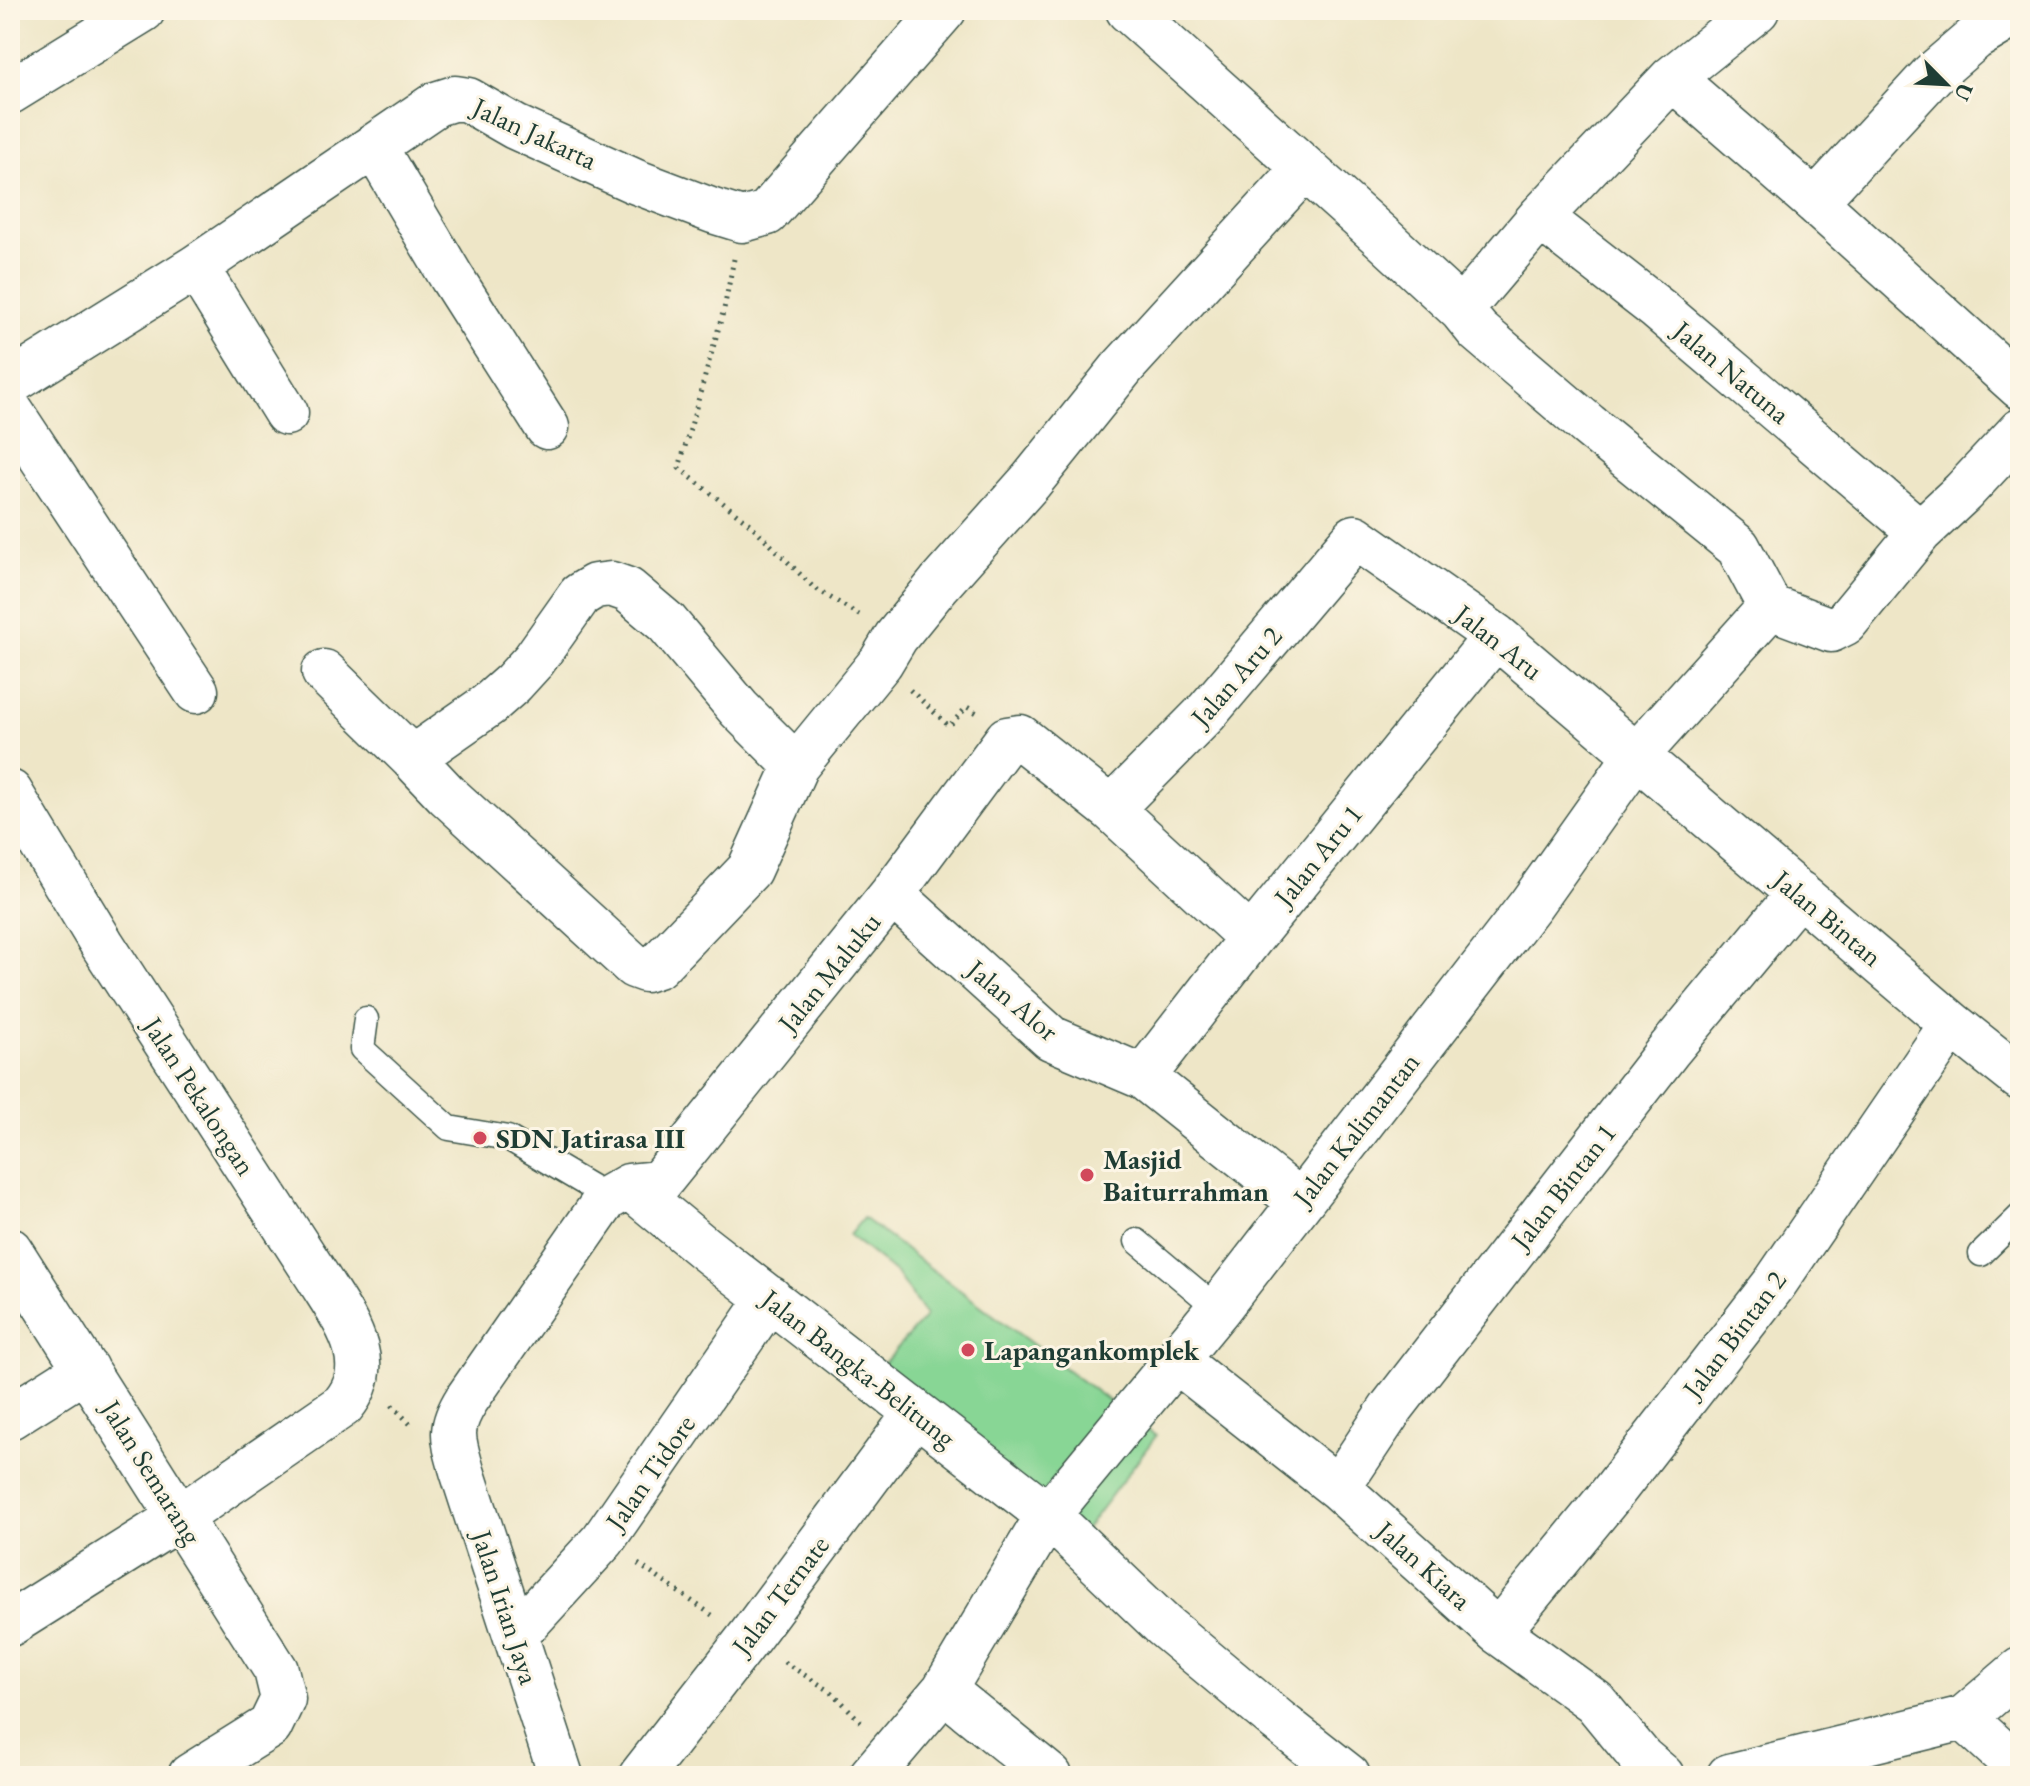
<svg xmlns="http://www.w3.org/2000/svg" width="2030" height="1786" font-family="'EB Garamond',serif">
<style>
.garden{fill:#88d695;stroke:#548a64;stroke-width:2}
.lines{fill:none;stroke-linecap:round;stroke-linejoin:round}
.lane-casing{stroke:#3e564a;stroke-width:27}
.street-casing{stroke:#3e564a;stroke-width:47}
.path{stroke:#3e564a;stroke-width:5;stroke-dasharray:2 6;stroke-linecap:butt}
.lane{stroke:#fff;stroke-width:24}
.street{stroke:#fff;stroke-width:44}
.poi-dot{fill:#d1495b;stroke:#fcf5e5;stroke-width:3}
.labels{text-anchor:middle;stroke-width:6;stroke-linejoin:round;paint-order:stroke}
.street-label{font-size:28px;fill:#1f3d34;stroke:#fcf5e5}
.poi-label{font-size:28px;font-weight:bold;fill:#1f3d34;stroke:#fcf5e5;text-anchor:start}
</style>
<rect width="100%" height="100%" fill="#fcf5e5"/>
<filter id="ink" filterUnits="userSpaceOnUse"><feTurbulence type="fractalNoise" baseFrequency=".0125" numOctaves="2"/><feDisplacementMap in="SourceGraphic" scale="16" xChannelSelector="R" yChannelSelector="G"/><feConvolveMatrix kernelMatrix="1 2 1 2 8 2 1 2 1" color-interpolation-filters="sRGB"/></filter>
<filter id="wash" filterUnits="userSpaceOnUse"><feTurbulence type="fractalNoise" baseFrequency=".006" numOctaves="4" result="noise"/><feDisplacementMap in="SourceGraphic" scale="32" xChannelSelector="R" yChannelSelector="G"/><feGaussianBlur stdDeviation="1.8" result="paint"/><feColorMatrix in="noise" values="0 0 0 0 0 0 0 0 0 0 0 0 0 0 0 0 0 1.4 0 .05"/><feComposite in="paint" operator="in"/></filter>
<g filter="url(#wash)">
<rect width="100%" height="100%" fill="#eee6c7"/>
<path class="garden" d="M863,1218L1156,1436L1073,1546L866,1383L926,1316L896,1273L849,1235Z"/>
</g>
<g filter="url(#ink)">
<g class="lines">
<g class="lane-casing">
<path id="lane" d="M366,1019L362,1049L449,1128L508,1138L598,1191L619,1187
M1137,1241L1218,1309
M1981,1254L2020,1216"/>
</g>
<g class="street-casing">
<path id="street" d="M1128,10L1384,239L1461,310L1478,331L1588,425L1738,547L1770,607L1831,630L1845,623L1920,532L1963,492L2020,431
M1672,78L1815,202L2020,387
M10,92L143,10
M374,146L452,278L547,427
M1815,202L1933,74L1975,38L2020,11
M1540,217L1658,309L1920,532
M196,267L286,413
M1461,310L1540,217L1672,78L1757,10
M10,383L196,267L436,104L455,98L468,100L515,127L634,181L713,211L742,220L767,213L944,10
M10,410L196,691
M324,672L412,758L447,795L634,966L645,970L657,966L749,870L796,766L881,662L896,637L939,584L1031,481L1122,368L1304,169
M412,758L488,705L513,683L534,660L580,595L595,586L611,584L628,590L667,623L739,709L796,766
M10,792L102,944L317,1276C341,1316 380,1361 343,1405L180,1517L10,1624
M1111,809L1206,713L1355,537L1496,636L1952,1024L2020,1078
M892,894L1051,1038L1143,1077L1300,1202
M1143,1077L1251,938L1496,636
M629,1186L704,1248L1048,1515L1164,1626L1278,1721L1348,1776
M10,1250L276,1670L283,1699L270,1726L190,1776
M1177,1361L1338,1488L1498,1632L1595,1702L1641,1758L1662,1776
M10,1417L86,1369
M1338,1488L1392,1407L1668,1051L1799,893
M1498,1632L1609,1497L1775,1283L1952,1024
M516,1635L603,1540L770,1298
M944,1690L1050,1776
M1964,1718L2020,1769
M561,1776L462,1471C453,1439 448,1429 467,1399L606,1199L629,1186L659,1183L892,894L1007,739L1020,737L1111,809L1251,938
M641,1776L748,1639L916,1413
M871,1776L944,1690L1048,1515L1218,1309L1531,904L1636,756L1770,607
M1729,1776L1964,1718L2020,1670"/>
</g>
<path class="path" d="M734,259L724,309L679,468L751,525L813,587L859,615
M910,690L949,726L967,707L977,713
M392,1405L412,1426
M638,1564L712,1615
M784,1662L833,1693L861,1722"/>
<use href="#lane" class="lane"/>
<use href="#street" class="street"/>
</g>
</g>
<g class="poi-dot">
<circle cx="480" cy="1138" r="8"/>
<circle cx="1087" cy="1175" r="8"/>
<circle cx="968" cy="1350" r="8"/>
</g>
<g class="labels">
<g class="street-label">
<text transform="translate(535 133) rotate(25)" y="10">Jalan Jakarta</text>
<text transform="translate(1732 372) rotate(40)" y="10">Jalan Natuna</text>
<text transform="translate(1499 642) rotate(38)" y="10">Jalan Aru</text>
<text transform="translate(1236 676) rotate(-49)" y="10">Jalan Aru 2</text>
<text transform="translate(1318 855) rotate(-51)" y="10">Jalan Aru 1</text>
<text transform="translate(1828 918) rotate(40)" y="10">Jalan Bintan</text>
<text transform="translate(829 972) rotate(-51)" y="10">Jalan Maluku</text>
<text transform="translate(1013 1000) rotate(40)" y="10">Jalan Alor</text>
<text transform="translate(200 1096) rotate(57)" y="10">Jalan Pekalongan</text>
<text transform="translate(1356 1129) rotate(-52)" y="10">Jalan Kalimantan</text>
<text transform="translate(1563 1186) rotate(-52)" y="10">Jalan Bintan 1</text>
<text transform="translate(1734 1334) rotate(-53)" y="10">Jalan Bintan 2</text>
<text transform="translate(859 1368) rotate(38)" y="10">Jalan Bangka-Belitung</text>
<text transform="translate(152 1472) rotate(58)" y="10">Jalan Semarang</text>
<text transform="translate(650 1472) rotate(-55)" y="10">Jalan Tidore</text>
<text transform="translate(1424 1565) rotate(42)" y="10">Jalan Kiara</text>
<text transform="translate(780 1595) rotate(-53)" y="10">Jalan Ternate</text>
<text transform="translate(506 1607) rotate(72)" y="10">Jalan Irian Jaya</text>
</g>
<g class="poi-label">
<text x="496" y="1148">SDN Jatirasa III</text>
<text x="1103" y="1169">Masjid<tspan x="1103" dy="32">Baiturrahman</tspan></text>
<text x="984" y="1360">Lapangankomplek</text>
</g>
</g>
<rect width="2030" height="1786" fill="none" stroke="#fcf5e5" stroke-width="40"/>
<g transform="translate(1946 84) rotate(114)" stroke="#fcf5e5" stroke-width="6" paint-order="stroke">
<path d="M0-6L14 30L0 20L-14 30Z" fill="#1f3d34"/>
<text y="-12" font-size="22" font-weight="bold" text-anchor="middle" fill="#1f3d34">U</text>
</g>
</svg>
